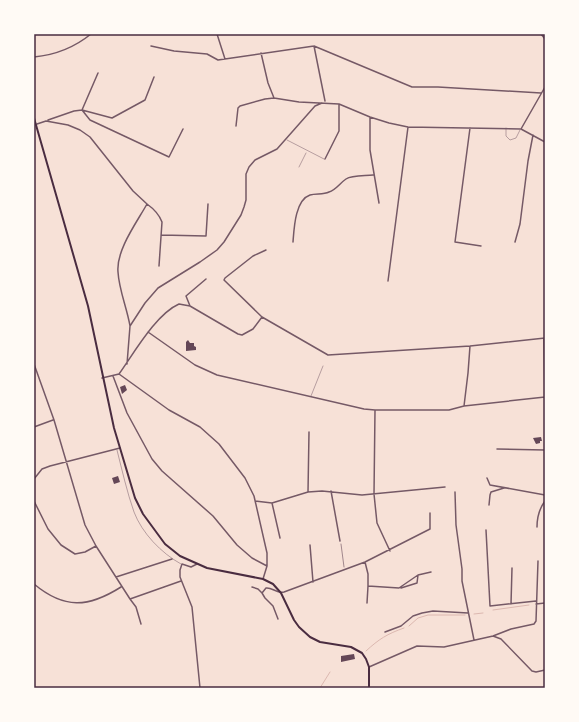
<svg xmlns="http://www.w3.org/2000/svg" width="579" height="722" font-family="Rubik,sans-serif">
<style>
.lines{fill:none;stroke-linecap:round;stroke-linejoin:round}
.stream{stroke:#dcb8b0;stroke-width:1}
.building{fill:#644757}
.path{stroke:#4a2c40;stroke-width:0.5}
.service{stroke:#755966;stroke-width:0.5}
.minor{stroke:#755966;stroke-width:1.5}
.secondary{stroke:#4a2c40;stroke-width:2}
.neatline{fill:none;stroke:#4a2c40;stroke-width:1.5}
</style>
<rect width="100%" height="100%" fill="#f7e1d7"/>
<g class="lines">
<path class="stream" d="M493,610L529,605
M474,614L483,613
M409,626L418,618L428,615H465
M366,651C379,639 387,634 404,628
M320,688L330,672"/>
</g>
<path class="building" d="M188,340L190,343H194V346L196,347V350L186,351V342Z
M125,385L127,390L122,394L120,387Z
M541,437L542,441H540V443L536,444L533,438Z
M118,476L120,482L114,484L112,478Z
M354,654L355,659L341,662V656Z"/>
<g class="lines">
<path class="path" d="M341,544L344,567"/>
<path class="service" d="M506,128V136L510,140L516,138L520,130
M287,140L324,159
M299,167L306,153
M311,396L323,366
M117,450C122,470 127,492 134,512C142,533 161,553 181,564"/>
<path class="minor" d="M217,34L225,59
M541,34L545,39
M151,46L174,51L207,54L218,60L314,46L412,87H438L541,93
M314,46L325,101
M261,53L268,83L274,98
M34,57C55,55 75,47 91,34
M98,73L82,110L90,120L169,157L183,129
M370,117V150L379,203
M48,120L74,111L82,110L112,118L145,100L154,77
M37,124L46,121L68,125L80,130L90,137L133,191L147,204
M236,126L238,108L240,106L265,99L274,98L299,102L339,104L370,117L389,123L408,127L521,129L545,142
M470,128L455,242L481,246
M521,129L545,87
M325,159L339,131V104
M161,235L206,236L208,204
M293,242C294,229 295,200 310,195C316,193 323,195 329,192C336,190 340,183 346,179C352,175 365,176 373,175
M515,242L520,224L528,161L533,135
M266,250L253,256L225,278L224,280L262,317L328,355L470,346L545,338
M388,281L408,127
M190,306L186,296L206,279
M130,326C127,308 119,290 118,272C116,250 137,222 147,204C154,209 159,214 162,222L159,266
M148,332L195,365L217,375L364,409L375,410H449L464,406L545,397
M544,339L545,401
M34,364L54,420L85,525L96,546L130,599L181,581
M127,364L130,326L145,303L158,288L200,262L217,250L224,242L241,215L244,207L246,200V174L249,167L255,160L277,149L315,106L322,103
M119,374L169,410L200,427L219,444L245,478L254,496L267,553V566L263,579
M119,374C134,353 156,314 179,304L190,306L238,334L242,335L253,329L262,317
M113,376L127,413L152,459L162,471L213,516L237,545L252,558L267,566
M102,378L119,374
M464,406L468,373L470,346
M375,410L374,494L377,523L390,551
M34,427L53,420
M497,449L545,450
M487,478L490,485L545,495
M34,479L42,469L50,466L120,448
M331,491L340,541
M308,492L309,432
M455,492L456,525L462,569V581L474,640
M34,501L48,529L61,545L75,554L85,552L96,546
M255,501L272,503L308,492L322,491L362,495L445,487
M272,503L280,538
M489,505L490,495L491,492L504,488
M537,527C537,517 539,509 545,501
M486,530L490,606L536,601
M310,545L313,582
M365,562L368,574V586L399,588L418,575L431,572
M197,564L191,567L182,564L180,570V577L192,607L200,688
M116,577L172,559
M34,584C64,609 88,608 121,587
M252,587L258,589L262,593
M401,588L417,583L418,575
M130,599L136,607L141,624
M367,603L368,586
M511,604L512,568
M536,604L545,603
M278,619L273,606L265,598L262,593L266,588C272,587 277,594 284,592L365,562L430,529V513
M385,632L401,626L413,616L422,613L433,611L468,613
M493,636L501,639L532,671L536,672L545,670
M369,667L417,646L444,647L493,636L511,629L534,624L536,621L538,561"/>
<path class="secondary" d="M34,118L88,306L114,428L135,498L143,514L165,544L180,556L207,568L263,579L273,584L281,593L294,620L299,627L310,637L320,642L351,647L362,653L366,659L369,667V688"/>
</g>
<rect width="579" height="722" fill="none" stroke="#fffaf5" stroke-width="70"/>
<rect x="35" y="35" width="509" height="652" class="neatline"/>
</svg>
